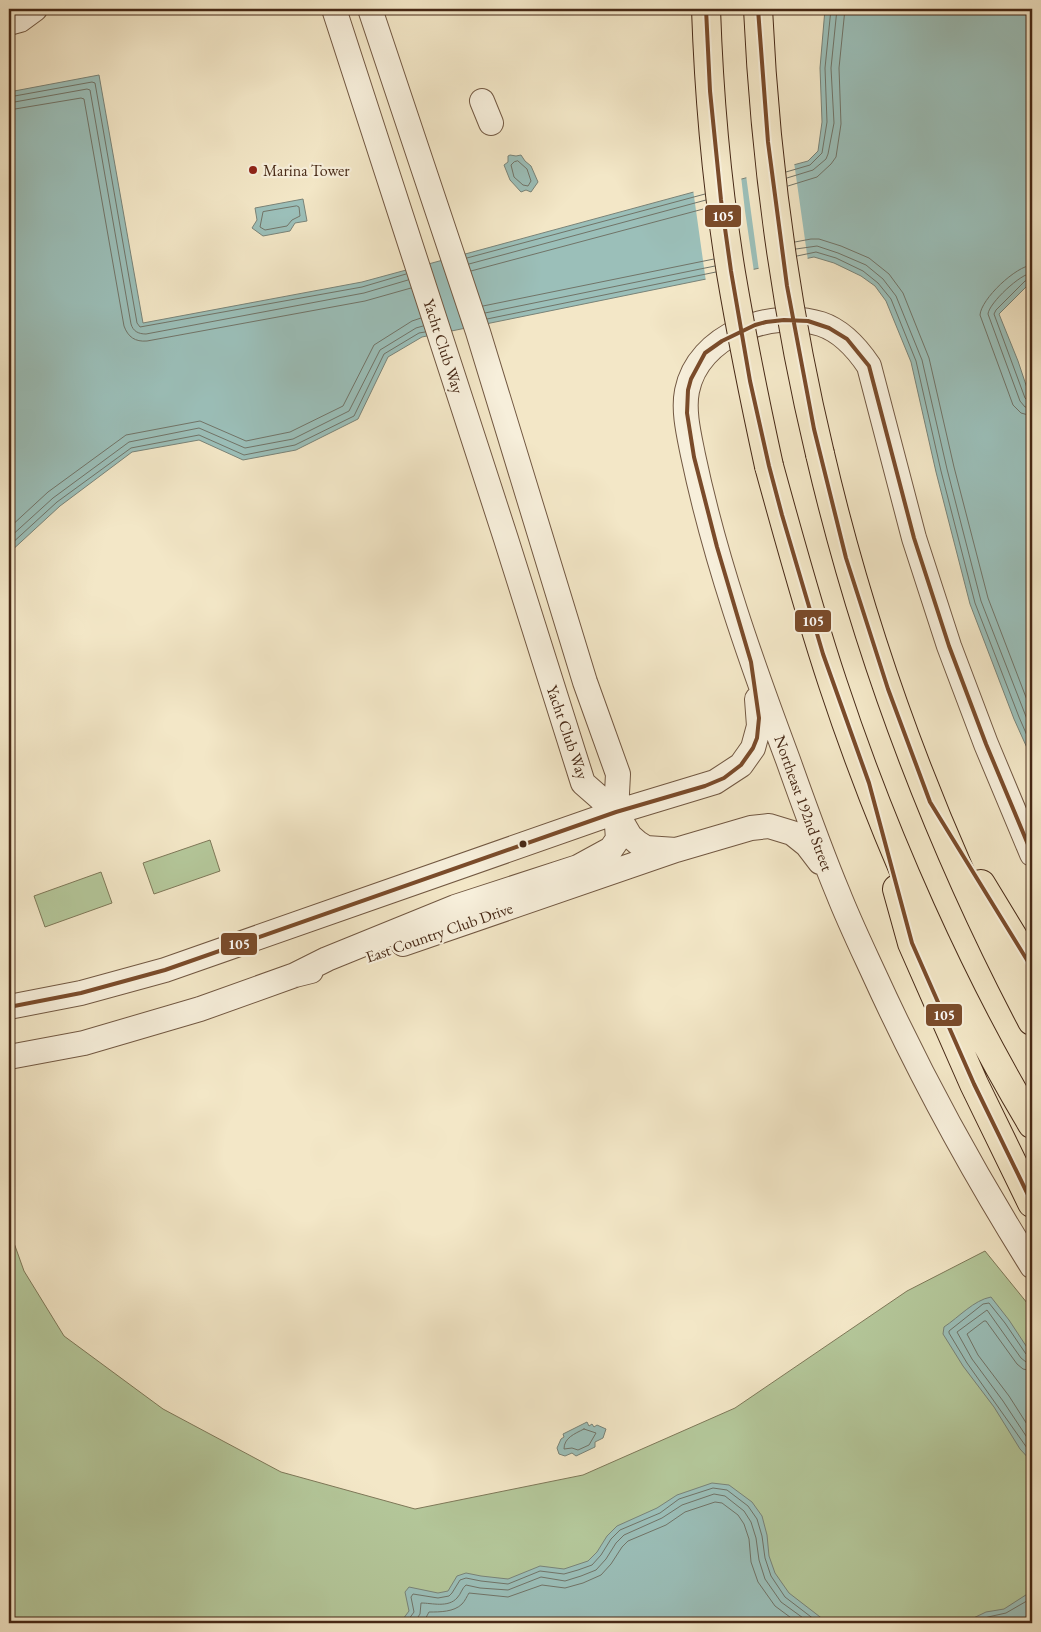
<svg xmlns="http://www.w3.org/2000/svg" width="1041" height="1632" font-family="'EB Garamond',serif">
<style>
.green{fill:#b4c79a;stroke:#7e7858}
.water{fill:#9bbfb9;stroke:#798378}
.pier{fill:#f3e7c7}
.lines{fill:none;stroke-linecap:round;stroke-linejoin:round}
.shore{stroke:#717468;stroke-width:1}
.minor-casing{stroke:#725842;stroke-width:26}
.highway-casing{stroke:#472916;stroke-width:30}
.minor{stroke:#f7efdb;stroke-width:24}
.highway{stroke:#f3e7c7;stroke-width:28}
.highway-bridge-casing{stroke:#472916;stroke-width:30;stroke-linecap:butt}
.highway-bridge{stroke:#f3e7c7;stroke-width:28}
.bus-1-casing{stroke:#f7efdb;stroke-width:8}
.bus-1{stroke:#7a4b2a;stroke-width:4}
.poi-dot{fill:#8f2418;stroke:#f7efdb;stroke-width:2}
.bus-dot{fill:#472916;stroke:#f7efdb;stroke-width:2}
.labels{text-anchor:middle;stroke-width:4.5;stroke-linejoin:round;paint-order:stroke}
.poi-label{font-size:16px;fill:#472916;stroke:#f7efdb;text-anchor:start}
.street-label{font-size:16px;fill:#472916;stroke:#f7efdb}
.line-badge{stroke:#f7efdb;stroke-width:2}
.badge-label{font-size:14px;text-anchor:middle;font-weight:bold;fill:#fff}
</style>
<rect width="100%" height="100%" fill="#f3e7c7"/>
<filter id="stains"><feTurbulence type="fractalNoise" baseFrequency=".004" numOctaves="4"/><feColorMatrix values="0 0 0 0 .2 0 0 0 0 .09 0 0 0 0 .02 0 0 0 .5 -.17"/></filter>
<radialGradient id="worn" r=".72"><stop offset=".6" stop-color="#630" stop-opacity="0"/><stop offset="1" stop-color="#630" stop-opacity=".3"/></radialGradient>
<path class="green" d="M210,840L220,871L154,894L143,863Z
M101,872L112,903L45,927L34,896Z
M9,1229L24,1271L64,1336L163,1409L281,1472L415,1509L583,1475L735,1408L907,1291L985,1251L1032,1309V1623H9Z"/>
<path class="water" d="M825,9H1032V283L1028,285L999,314L1018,361L1032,403V759L1014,719L970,604L936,472L911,362L886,301L875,286L861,276L834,263L814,257L422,337L388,357L358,419L296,450L243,460L199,440L132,452L60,506L9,553V92L99,75L143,323L362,282L808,161L818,151L822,122L820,68Z
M510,155L516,156L521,155L525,161L531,166L538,182L531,192L526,190L521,192L510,180L504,165L508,162V156Z
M303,199L307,221L295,223L290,231L263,236L252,228L257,220L255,208Z
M991,1297L1009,1320L1032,1355V1462L1020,1449L994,1407L963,1366L943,1334L944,1327C959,1317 974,1300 991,1297Z
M587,1422L589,1426L592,1424L594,1427L597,1425L606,1429L603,1438L595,1442V1447L576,1456L572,1453L565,1456L559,1454L557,1448L561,1439L564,1437L563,1434Z
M712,1483L729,1485L752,1502L762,1516L767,1535L769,1556L775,1573L789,1593L824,1620L833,1623H400L409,1611L405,1592L409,1587L438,1593L448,1591L457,1576L466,1573L481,1576L508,1579L540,1566L564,1569L588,1561L597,1552L607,1536L617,1526L657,1508L677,1495Z
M1032,1591V1623H963L986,1612L1004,1609Z"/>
<path class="pier" d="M794,162L808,261L759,271L746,175Z
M741,176L745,211L754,272L706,282L693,189Z"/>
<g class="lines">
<path class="shore" d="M9,97L92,82L95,83L137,323L140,327L362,287L406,274
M9,103L87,89L90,90L131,324C133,331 138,334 146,334L364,293L408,280
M9,110L81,98L84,99L124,326C128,337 135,342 147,341L365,301L411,288
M518,161L527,169L531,181L528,186L523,185L514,177L511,165L514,162Z
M786,172L810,165L822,153L827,122L825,68L831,9
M787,178L813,170L826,159L828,154L834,123L831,68L837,9
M788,186L817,177L831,164L836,157L841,124L839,68L845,9
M297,206L299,207L300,216L292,220L287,226L265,230L260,227L263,212Z
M795,242L811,239H819L841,246L869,258L889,274L903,293L929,358L954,467L988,598L1032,713
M796,249L817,246L838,253L866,265L883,279L896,296L922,360L947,469L981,601L1032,732
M797,256L816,252L836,258L863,271L878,283L891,299L916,361L941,471L975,603L1019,717L1032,747
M467,258L705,194
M469,264L706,200
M1032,265C1016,266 981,299 980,315L1013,405L1021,413L1032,416
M471,271L707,208
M1032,273C1021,273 989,303 988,314L1020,401L1025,407L1032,408
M1032,279L1025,281L996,310L994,314L1025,398L1028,401L1032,402
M483,306L714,259
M485,313L715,266
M487,319L716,272
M9,528L48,492L126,435L200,421L246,441L290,432L343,406L374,345L412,321L421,318
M9,538L53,498L129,442L199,428L245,448L293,439L349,411L380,350L416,328L423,326
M9,546L57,502L131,448L199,435L244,455L295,445L354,416L384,354L419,333L425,332
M1032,1357L1026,1354L1005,1323L989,1303L983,1304L949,1331V1333L967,1363L1032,1455
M1032,1363L1026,1362L1021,1358L987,1310L957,1332L972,1359L1003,1401L1032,1445
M1032,1371L1023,1369L1017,1364L986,1321H984L967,1334L978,1355L1009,1396L1032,1432
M584,1429L596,1433L589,1445L578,1450L572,1448L564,1449C564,1438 574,1434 584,1429Z
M406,1623L414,1612L411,1597L413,1594L438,1598L449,1596L452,1593L460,1580L466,1578L481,1581L508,1584L540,1571L564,1574L578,1570L592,1565L601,1555L611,1539L620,1530L660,1513L679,1499L713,1488L727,1490L748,1506L757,1519L762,1536L765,1558L771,1576L785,1597L819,1623
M414,1623L420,1614L421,1603C432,1603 448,1608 457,1598C461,1594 462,1588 466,1585L480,1588L508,1590L541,1577L565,1581L581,1576L596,1570L606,1559L616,1543L624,1535L662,1518L682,1505L714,1494L725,1496L744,1511L751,1522L756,1538L759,1560L765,1579L781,1602L810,1623
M423,1623L429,1612C440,1612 454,1612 462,1604C465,1601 467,1596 469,1593L508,1597L542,1585L565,1588L583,1583L601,1575L611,1564L622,1547L628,1541L666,1525L685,1512L715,1502L722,1503L738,1515L744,1524L749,1539L751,1562L758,1582L775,1606L798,1623
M973,1623L988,1617L1006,1613L1032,1598"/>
<g class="minor-casing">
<path id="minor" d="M334,9L506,539L583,783L616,812L630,836L638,843L646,848L676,850
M9,23L20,20L35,9
M482,101L491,123
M1032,854L986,744L949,646L914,538L869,366C857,348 842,331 821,324C771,308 698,335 687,391C683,411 689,435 693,455C715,560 751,661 788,760C804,805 820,850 838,893C849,921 862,948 874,974C920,1075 973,1172 1032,1266
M403,944L676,850L751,828L769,826L792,833L807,845L820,862
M295,975L327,959L455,907L578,867L611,849L618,839L616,812L618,774L585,682L478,332L370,9
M9,1007L81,993L165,970L616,812L715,782L741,765L753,748L759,726L757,699
M9,1057L84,1043L200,1009L295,975L311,971"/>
</g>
<g class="highway-casing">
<path id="highway" d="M820,454C866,651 938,842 1032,1021
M769,466C789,539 809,612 833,684C883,835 951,988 1032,1124
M981,884L1032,968
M897,889L912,943L974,1084L1032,1203"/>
</g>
<use href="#minor" class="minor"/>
<use href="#highway" class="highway"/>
<g class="highway-bridge-casing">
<path id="highway-bridge" d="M706,9C709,97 717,186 731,273C742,338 755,402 769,466
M758,9C765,159 785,308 820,454"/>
</g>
<use href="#highway-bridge" class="highway-bridge"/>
<g class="bus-1-casing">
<path id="bus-1" d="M706,9L710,91L721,200L731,271L750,381L769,466L782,515L823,654L869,783L912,943L974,1084L1032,1203
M758,9L768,142L787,286L814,429L846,558L888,689L930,802L1032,968
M9,1007L81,993L165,970L616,812L705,786L724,778L741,765L753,748L757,738L759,718L751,662L717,547L694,457L687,413L688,390L691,379L705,353L722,341L755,325L766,322L784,320L808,321L829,328L847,339L869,366L914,538L949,646L986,744L1032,854"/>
</g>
<use href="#bus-1" class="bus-1"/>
</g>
<circle class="poi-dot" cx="253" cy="170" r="5"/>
<circle class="bus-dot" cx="523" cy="844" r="4.5"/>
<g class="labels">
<g class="poi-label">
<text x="263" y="176">Marina Tower</text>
</g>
<g class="street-label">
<text transform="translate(444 346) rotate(72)" y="6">Yacht Club Way</text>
<text transform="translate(568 732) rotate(71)" y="6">Yacht Club Way</text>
<text transform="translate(804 803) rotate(70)" y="6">Northeast 192nd Street</text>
<text transform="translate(439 932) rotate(-19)" y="6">East Country Club Drive</text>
</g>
</g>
<g class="line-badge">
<rect x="704" y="204" width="38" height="24" rx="5" fill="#7a4b2a"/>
<rect x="794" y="609" width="38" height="24" rx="5" fill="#7a4b2a"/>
<rect x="220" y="932" width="38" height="24" rx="5" fill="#7a4b2a"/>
<rect x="925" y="1003" width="38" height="24" rx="5" fill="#7a4b2a"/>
</g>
<g class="badge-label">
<text x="723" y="221">105</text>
<text x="813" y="626">105</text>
<text x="239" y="949">105</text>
<text x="944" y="1020">105</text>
</g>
<rect width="1041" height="1632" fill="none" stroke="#f3e7c7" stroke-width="30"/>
<rect x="10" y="10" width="1021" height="1612" fill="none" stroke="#472916" stroke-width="2.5"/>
<rect x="15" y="15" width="1011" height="1602" fill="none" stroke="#472916"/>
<rect width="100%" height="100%" filter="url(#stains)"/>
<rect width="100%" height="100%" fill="url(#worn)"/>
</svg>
